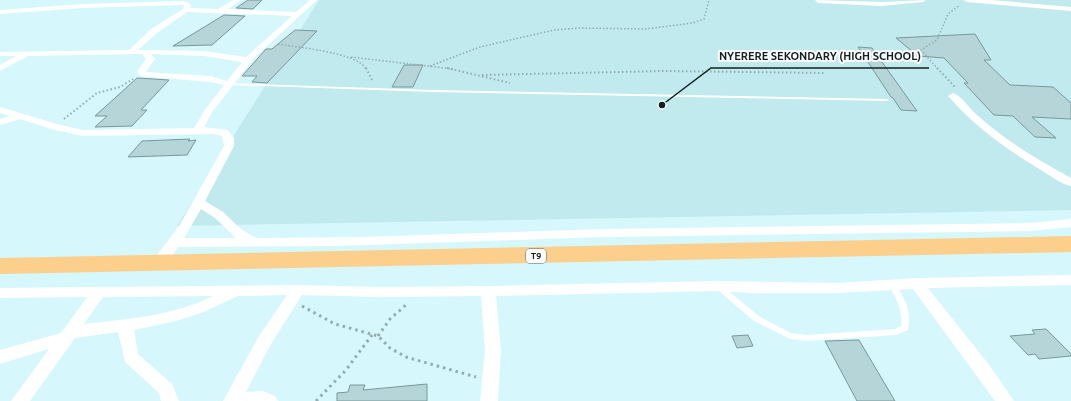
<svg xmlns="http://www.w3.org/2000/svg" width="1071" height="401" font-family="Ubuntu,sans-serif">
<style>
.built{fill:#c0eaee}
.building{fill:#b5d5d9;stroke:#79989b}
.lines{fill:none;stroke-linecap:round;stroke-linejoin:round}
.path-far2{stroke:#92acaf;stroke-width:1.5;stroke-dasharray:1.5 2;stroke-linecap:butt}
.path-far1{stroke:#92acaf;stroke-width:2;stroke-dasharray:1.5 2.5;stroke-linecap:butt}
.path{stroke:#92acaf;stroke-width:3;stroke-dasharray:2.5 4;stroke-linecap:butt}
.lane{fill:#fff;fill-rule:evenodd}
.street{fill:#fff;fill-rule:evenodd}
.highway{fill:#fdcf8c;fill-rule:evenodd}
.labels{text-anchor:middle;stroke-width:4;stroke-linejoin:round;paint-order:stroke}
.shield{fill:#fdfdfd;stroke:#596263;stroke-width:1}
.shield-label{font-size:9px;font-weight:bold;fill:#132021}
.leader{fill:none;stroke:#132021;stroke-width:1.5}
.callout-dot{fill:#132021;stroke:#fdfdfd;stroke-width:1.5}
.callout-label{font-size:11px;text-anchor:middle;font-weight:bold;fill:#132021;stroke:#fdfdfd;stroke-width:4;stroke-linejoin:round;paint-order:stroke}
</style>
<rect width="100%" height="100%" fill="#d6f7fb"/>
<path class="built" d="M319,0H1071V210L177,226Z"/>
<path class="building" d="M248,0H262L253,9L236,8Z
M224,15L245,16L212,45L173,46Z
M295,30L317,31L267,83L252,82L257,76H242L266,49H272Z
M975,34L991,60H984L1010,85L1053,87L1071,103V119L1032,117L1056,138L1035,137L1013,116L994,115L964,83H968L944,58L918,56L896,38Z
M858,47L872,48L917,111L901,110L893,98L891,97Z
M404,65H423L413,87H392Z
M137,78L169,80L141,110H147L132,126L95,127L107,116H95Z
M190,139L188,141L196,140L187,155L128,157L142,141Z
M1046,329L1071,354V356L1039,359L1035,354L1028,355L1010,336L1035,334L1032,330Z
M748,335L753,346L737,348L732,336Z
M859,340L895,401H857L825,341Z
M427,384V401H337V393L348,392L350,385H365L363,390Z"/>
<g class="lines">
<path class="path-far2" d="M278,44C296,47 359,53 366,69
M351,57L453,69
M430,66L480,47L554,30L580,28L645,29L693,23L704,19L709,0
M938,69L921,50L937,40L948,14L960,5"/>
<path class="path-far1" d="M366,68L372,80
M447,68L510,83
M937,68L955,87
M482,75L664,71L826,73
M64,119L97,93L120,87L133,79"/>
<path class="path" d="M302,306L335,324L378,336L390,348L406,357L476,377
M378,336L390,319L407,304
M316,401L346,370L372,335"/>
<path class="lane" d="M227,83L433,90L887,99L889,100L887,101L433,92L229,85L227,84Z
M892,281L895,282L907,305L909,316V322L908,330L896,335L807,341L790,339L754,321L713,286L714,284L717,283L720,284L760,317L791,333L807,335L895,329L901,326C903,310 896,298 888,284L889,282Z"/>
<path class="street" d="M233,0H241L228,9L296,12L310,0H317L255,57L213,111L204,127L228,130L234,138V146L205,201L223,212L242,230L256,238L362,237L604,229L1031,223L1071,219V227L1031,231L604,237L335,246L178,247C172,256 164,271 152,267L150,264L179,226L224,146L222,136L213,134L83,136L51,129L20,119L0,125V119L10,116L0,113V107L57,124L83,130L194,128L206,108L224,85L210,82L140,76L137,71L146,59L142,54L28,56L0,71V65L16,56H0V52L129,50L151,29L183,9L184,5L83,8L0,14V10L83,4L184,1L189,3L191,6L190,8L218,9ZM187,12L292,16L246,57L204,51L138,50L157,33ZM151,54L204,56L242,62L227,81L211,76L146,72L155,59ZM201,209L215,218L236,238H184Z
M815,0L882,2L926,0L923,2L882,6L818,3Z
M964,0H991L1071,7V11L967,2Z
M953,93C961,95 969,108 976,114C1004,140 1038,160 1071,178V186C1061,184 1052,177 1044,172C1009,151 976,128 950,98L948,96Z
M1071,275V285L928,288L990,366L1014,401H995L913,289L838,293H752L717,291L496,296L501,350L498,401H480L485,350L481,296L380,297L302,295L271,344L246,392L263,391L275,396L278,401H223L259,336L287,295L238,296L201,313L176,321L134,330L138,354L172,384L179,401H161L159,393L125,362L118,332L75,338L30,401H11L49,349L0,364V350L61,333L87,297L0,298V288L298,285L380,287L488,286L717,281L838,283L917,278ZM213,296C174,316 127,319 84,324L103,297Z"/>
<path class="highway" d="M1071,236V252L0,274V258Z"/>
</g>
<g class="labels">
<rect class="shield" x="526" y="249" width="20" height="14" rx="3"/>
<g class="shield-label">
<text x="536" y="259">T9</text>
</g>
</g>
<path class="leader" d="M662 105L711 68H929"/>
<circle class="callout-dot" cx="662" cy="105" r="4"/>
<g class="callout-label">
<text x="820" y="60">NYERERE SEKONDARY (HIGH SCHOOL)</text>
</g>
</svg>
